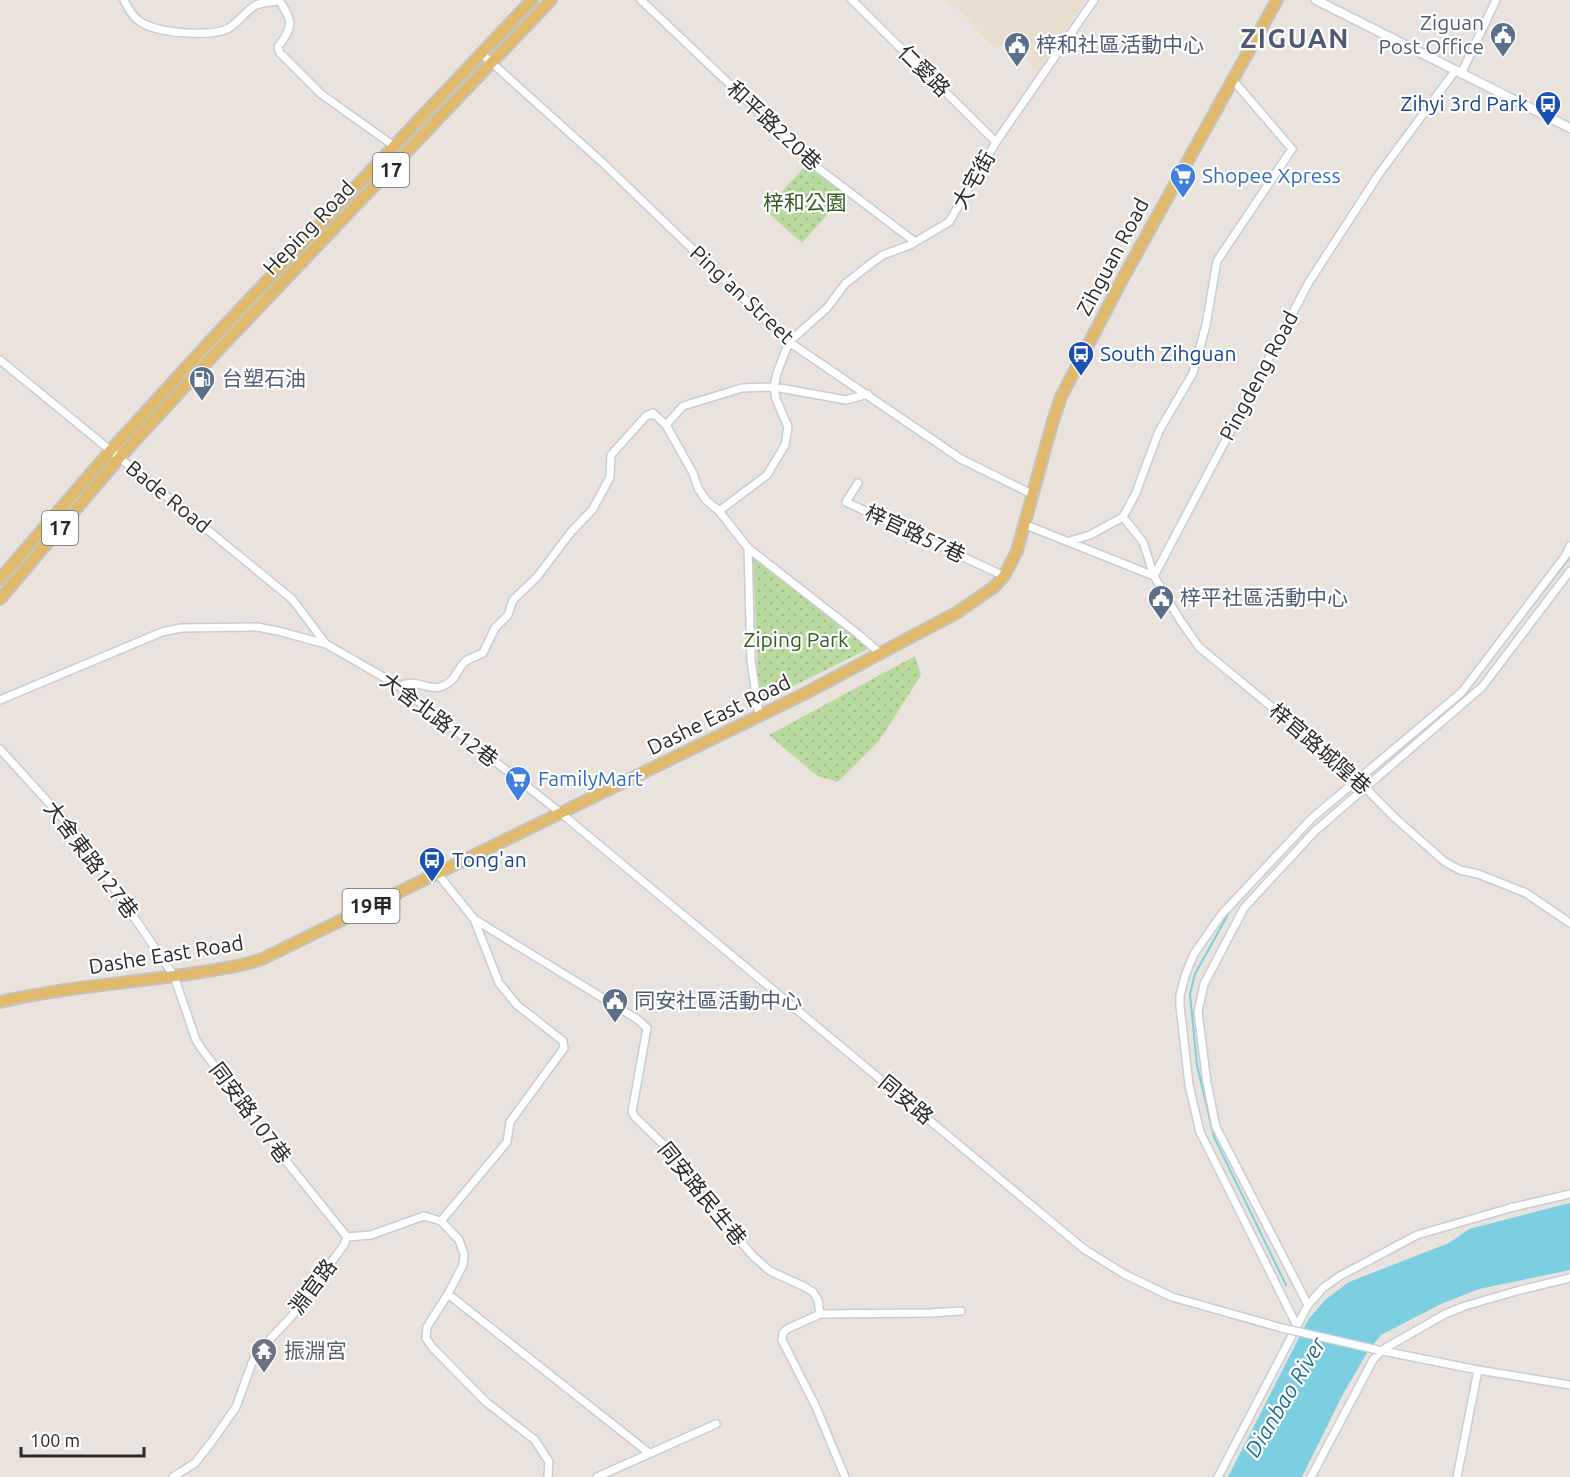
<svg xmlns="http://www.w3.org/2000/svg" width="1570" height="1477" font-family="Ubuntu,'Noto Sans TC',sans-serif">
<style>
.education{fill:#e9dece}
.park{fill:url(#park-dots)}
.water{fill:#7bcfe0}
.lines{fill:none;stroke-linecap:round;stroke-linejoin:round}
.stream{stroke:#7bcfe0;stroke-width:2}
.minor-casing{stroke:#c8ccd5;stroke-width:10}
.tertiary-casing{stroke:#c8ccd5;stroke-width:11}
.primary-casing{stroke:#c3c3c3;stroke-width:14}
.minor{stroke:#fff;stroke-width:7}
.tertiary{stroke:#fff;stroke-width:8}
.primary{stroke:#e0b96b;stroke-width:10}
.minor-bridge-casing{stroke:#c8ccd5;stroke-width:10;stroke-linecap:butt}
.minor-bridge{stroke:#fff;stroke-width:7}
.labels{text-anchor:middle;stroke-width:4.5;stroke-linejoin:round;paint-order:stroke}
.shield{fill:#fff;stroke:#696969;stroke-width:1.5}
.shield-label{font-size:20px;font-weight:bold;fill:#292929}
.service-label{font-size:21px;fill:#4e5e75;stroke:#fff;text-anchor:start}
.street-label{font-size:21px;fill:#292929;stroke:#fff}
.transit-label{font-size:21px;fill:#164399;stroke:#fff;text-anchor:start}
.shop-label{font-size:21px;fill:#366cbe;stroke:#fff;text-anchor:start}
.park-label{font-size:21px;fill:#345d22;stroke:#fff}
.worship-label{font-size:21px;fill:#5b616d;stroke:#fff;text-anchor:start}
.water-label{font-size:22px;font-style:italic;fill:#1c6f8a;stroke:#fff}
.district-label{font-size:27px;font-weight:bold;letter-spacing:1.5px;fill:#4f5974;stroke:#fff}
</style>
<defs>
<pattern id="park-dots" width="8" height="8" patternUnits="userSpaceOnUse" patternTransform="scale(1.5)"><rect width="8" height="8" fill="#b9da9f"/><path d="M2 2h.1M6 6h.1" fill="none" stroke="#9fbb89" stroke-width="1.8" stroke-linecap="round"/></pattern>
</defs>
<rect width="100%" height="100%" fill="#eae3dd"/>
<path class="education" d="M945,0H1086L1039,70L1005,45L989,43L960,11Z"/>
<path class="park" d="M808,163L845,195L802,243L765,210Z
M753,556L860,641L868,649L759,703Z
M915,656L921,675L879,741L838,782L817,776L769,735Z"/>
<path class="water" d="M1570,1203V1270L1479,1289L1441,1304L1381,1335L1368,1351L1343,1394L1302,1477H1228L1308,1320L1325,1300L1349,1282L1449,1243L1469,1229Z"/>
<g class="lines">
<path class="stream" d="M1489,662L1570,557
M1231,909L1195,974L1190,994L1197,1065L1214,1137L1286,1285"/>
<g class="minor-casing">
<path id="minor" d="M124,0C129,10 134,19 144,24C162,33 209,37 227,29C238,24 245,11 256,5C263,2 272,2 279,1
M279,0C293,21 294,26 278,47L280,53L321,94L394,146
M641,0L819,169L915,242
M852,0L996,142
M481,53L604,164L789,342L961,459L1034,495
M1461,74L1496,0
M0,360L292,599L326,644
M666,425L683,406L742,388L774,387L846,400L868,394
M858,483L846,502L1004,576
M719,511L767,475L785,445L788,427L776,399L774,387L777,373L789,342L827,308L845,284L869,265L883,255L910,245L949,222L996,142L1094,0
M1123,517L1143,542L1154,576L1180,620L1199,647L1348,770L1394,817L1445,862L1460,870L1478,874L1526,893L1570,923
M1026,525L1154,576L1309,282L1379,174L1455,71
M1070,541L1090,535L1123,517L1135,495L1159,431L1193,373L1206,325L1217,261L1292,149L1232,79
M748,548L751,660L759,716
M399,686C419,678 427,691 440,687C458,681 455,670 466,661C471,657 478,656 483,653L495,628L508,615L513,600L537,577L571,532L593,509L610,477L611,455L646,416L653,413L666,425L693,473L698,488L706,500L719,511L748,548L858,634L881,654
M0,700L162,632L181,628L257,627L278,631L326,644L399,686L562,814L1084,1249L1124,1274L1172,1297L1282,1328
M0,749L78,835L174,976L196,1040L201,1048L286,1161L347,1237
M437,873L474,919L637,1019L647,1028L632,1112L635,1117L670,1151L708,1207L718,1215L753,1256L770,1271L803,1286L813,1292L818,1300L820,1314L787,1329L783,1333L782,1340L816,1407L845,1477
M441,1221L507,1142L510,1122L564,1048L563,1041L517,1005L499,983L474,919
M347,1237L371,1235L424,1216L441,1221L459,1240L464,1254L463,1265L448,1294L427,1327L426,1338L432,1347L486,1402L535,1440L549,1462L548,1477
M448,1294L649,1453
M1308,1305L1216,1127L1207,1083L1198,1012L1204,984L1244,908L1254,897L1315,831L1482,687L1570,571
M820,1314L930,1313L961,1311
M1297,1326L1200,1132L1189,1085L1180,1006V995L1186,973L1194,954L1221,915L1312,818L1462,692L1566,555L1570,546
M1383,1351L1478,1370L1570,1385
M173,1477L195,1463L213,1440L236,1407L252,1363L258,1352L291,1317L344,1245L347,1237
M597,1477L716,1424
M1218,1477L1297,1326L1308,1305L1323,1288L1340,1276L1417,1235L1510,1208L1570,1194
M1311,1477L1373,1360L1382,1350L1445,1314L1465,1306L1520,1290L1570,1278
M1457,1477L1478,1370"/>
</g>
<g class="tertiary-casing">
<path id="tertiary" d="M1316,0L1570,128"/>
</g>
<g class="primary-casing">
<path id="primary" d="M0,579L111,450L215,336L532,0
M0,599L120,457L223,345L551,0
M0,1002C64,987 130,983 195,973C217,969 241,967 262,959L804,694L958,612L994,587L1004,576L1017,551L1052,424L1061,397L1123,278L1277,0"/>
</g>
<use href="#minor" class="minor"/>
<use href="#tertiary" class="tertiary"/>
<use href="#primary" class="primary"/>
<g class="minor-bridge-casing">
<path id="minor-bridge" d="M1282,1328L1378,1350"/>
</g>
<use href="#minor-bridge" class="minor-bridge"/>
</g>
<defs>
<g id="civic-pin" transform="scale(1.35)"><path d="M0 17L-7.5 6A9.5 9.5 0 1 1 7.5 6Z" fill="#5c6f8a" stroke="#fff"/><path d="M-.6-6.5H3V-4.5H.6V-3L4-1V1h2V6H-6V1h2V-1L-.6-3ZM-1.2 2.5V6h2.4V2.5Z" fill="#fff"/></g>
<g id="bus-pin" transform="scale(1.35)"><path d="M0 17L-7.5 6A9.5 9.5 0 1 1 7.5 6Z" fill="#1a4fb4" stroke="#fff"/><path d="M-5-6H5V4H4V6H2V4H-2V6H-4V4H-5ZM-3.5-4V0h7V-4ZM-3.5 1.2v1.5H-2V1.2ZM2 1.2v1.5H3.5V1.2Z" fill="#fff"/></g>
<g id="supermarket-pin" transform="scale(1.35)"><path d="M0 17L-7.5 6A9.5 9.5 0 1 1 7.5 6Z" fill="#3f7fe0" stroke="#fff"/><path d="M-6-5.5h2.5l.6 2H6L4.5 2H-2.5L-4.4-4H-6ZM-1.5 3.2a1.3 1.3 0 1 0 .1 0ZM3 3.2a1.3 1.3 0 1 0 .1 0Z" fill="#fff"/></g>
<g id="fuel-pin" transform="scale(1.35)"><path d="M0 17L-7.5 6A9.5 9.5 0 1 1 7.5 6Z" fill="#5c6f8a" stroke="#fff"/><path d="M-5.5-6h7V0h2V4h1.3V-2.5L3-4.5l.8-.8L6-3V5H2.5V1h-1V6h-7ZM-4.2-4.7v3.2H.2V-4.7Z" fill="#fff"/></g>
<g id="temple-pin" transform="scale(1.35)"><path d="M0 17L-7.5 6A9.5 9.5 0 1 1 7.5 6Z" fill="#6b7280" stroke="#fff"/><path d="M0-6L5-2H3V0L6.5 2.5H4V6H1.5V3h-3V6H-4V2.5H-6.5L-3 0V-2H-5Z" fill="#fff"/></g>
</defs>
<g fill-rule="evenodd">
<use href="#civic-pin" x="1503" y="35"/>
<use href="#civic-pin" x="1017" y="45"/>
<use href="#bus-pin" x="1548" y="104"/>
<use href="#supermarket-pin" x="1183" y="176"/>
<use href="#bus-pin" x="1081" y="354"/>
<use href="#fuel-pin" x="202" y="379"/>
<use href="#civic-pin" x="1161" y="598"/>
<use href="#supermarket-pin" x="518" y="779"/>
<use href="#bus-pin" x="432" y="860"/>
<use href="#civic-pin" x="615" y="1001"/>
<use href="#temple-pin" x="264" y="1351"/>
</g>
<g class="labels">
<g class="shield">
<rect x="373" y="153" width="36" height="34" rx="4.5"/>
<rect x="42" y="511" width="36" height="34" rx="4.5"/>
<rect x="342.5" y="889" width="57" height="34" rx="4.5"/>
</g>
<g class="shield-label">
<text x="391" y="177">17</text>
<text x="60" y="535">17</text>
<text x="371" y="913">19甲</text>
</g>
<g class="service-label">
<text x="1484" y="30" text-anchor="end">Ziguan<tspan x="1484" dy="24">Post Office</tspan></text>
<text x="1036" y="52">梓和社區活動中心</text>
<text x="222" y="386">台塑石油</text>
<text x="1180" y="605">梓平社區活動中心</text>
<text x="634" y="1008">同安社區活動中心</text>
</g>
<g class="street-label">
<text transform="translate(924 71) rotate(45)" y="7">仁愛路</text>
<text transform="translate(774 126) rotate(43)" y="7">和平路220巷</text>
<text transform="translate(974 180) rotate(-60)" y="7">大宅街</text>
<text transform="translate(309 228) rotate(-46)" y="7">Heping Road</text>
<text transform="translate(1113 257) rotate(-62)" y="7">Zihguan Road</text>
<text transform="translate(742 295) rotate(43)" y="7">Ping'an Street</text>
<text transform="translate(1259 376) rotate(-62)" y="7">Pingdeng Road</text>
<text transform="translate(168 497) rotate(39)" y="7">Bade Road</text>
<text transform="translate(915 534) rotate(25)" y="7">梓官路57巷</text>
<text transform="translate(719 715) rotate(-26)" y="7">Dashe East Road</text>
<text transform="translate(439 720) rotate(37)" y="7">大舍北路112巷</text>
<text transform="translate(1320 749) rotate(41)" y="7">梓官路城隍巷</text>
<text transform="translate(91 860) rotate(53)" y="7">大舍東路127巷</text>
<text transform="translate(166 955) rotate(-9)" y="7">Dashe East Road</text>
<text transform="translate(906 1100) rotate(40)" y="7">同安路</text>
<text transform="translate(250 1113) rotate(53)" y="7">同安路107巷</text>
<text transform="translate(702 1194) rotate(51)" y="7">同安路民生巷</text>
<text transform="translate(313 1287) rotate(-53)" y="7">淵官路</text>
</g>
<g class="transit-label">
<text x="1528" y="111" text-anchor="end">Zihyi 3rd Park</text>
<text x="1100" y="361">South Zihguan</text>
<text x="452" y="867">Tong'an</text>
</g>
<g class="shop-label">
<text x="1202" y="183">Shopee Xpress</text>
<text x="538" y="786">FamilyMart</text>
</g>
<g class="park-label">
<text x="805" y="210">梓和公園</text>
<text x="796" y="647">Ziping Park</text>
</g>
<g class="worship-label">
<text x="284" y="1358">振淵宮</text>
</g>
<g class="water-label">
<text transform="translate(1285 1397) rotate(-59)" y="8">Dianbao River</text>
</g>
<g class="district-label">
<text x="1295" y="48">ZIGUAN</text>
</g>
</g>
<path d="M21 1447v9h123v-9" fill="none" stroke="#292929" stroke-width="3"/>
<text x="30" y="1447" font-size="18" fill="#292929" stroke="#ffffff" stroke-width="4.5" paint-order="stroke">100 m</text>
</svg>
